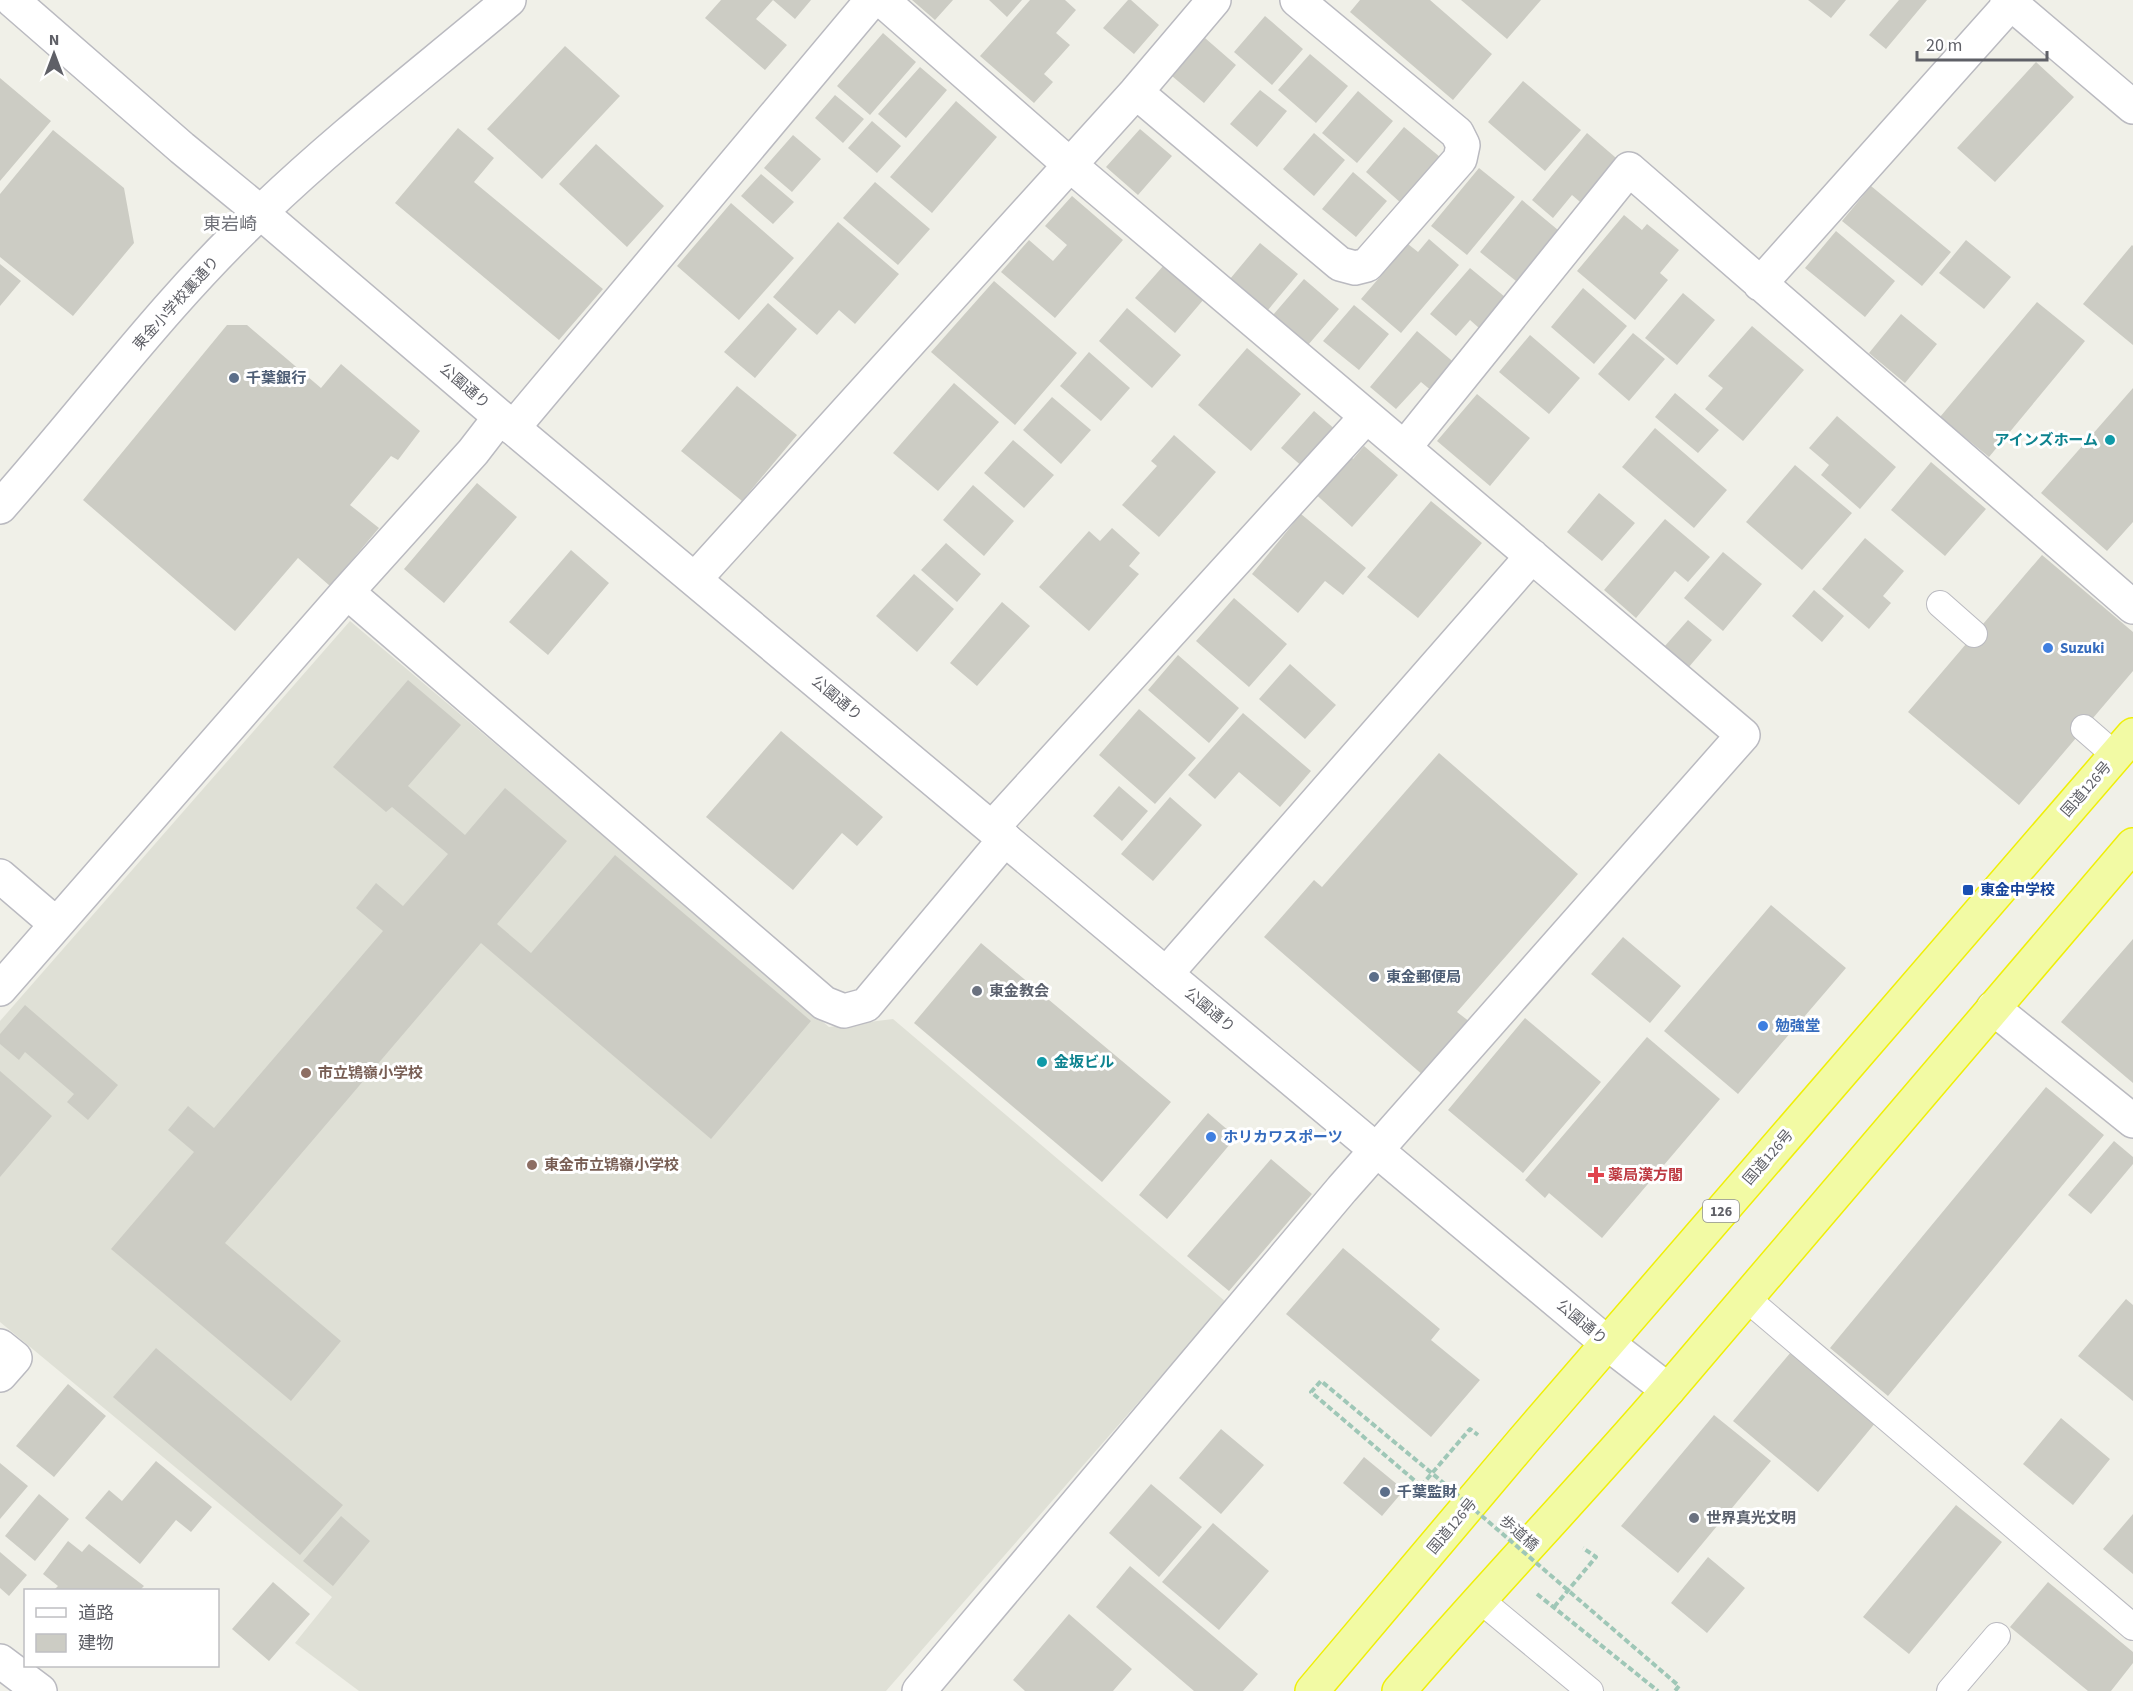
<svg xmlns="http://www.w3.org/2000/svg" width="2133" height="1691" font-family="'Source Sans 3','Noto Sans JP',sans-serif">
<style>
.education{fill:#dfe0d6}
.building{fill:#ccccc4}
.lines{fill:none;stroke-linecap:round;stroke-linejoin:round}
.service-casing{stroke:#babac0;stroke-width:28}
.minor-casing{stroke:#babac0;stroke-width:36}
.tertiary-casing{stroke:#babac0;stroke-width:36}
.trunk-casing{stroke:#efef08;stroke-width:36}
.path{stroke:#9fc7b7;stroke-width:4;stroke-dasharray:6 3;stroke-linecap:butt}
.service{stroke:#fff;stroke-width:26}
.minor{stroke:#fff;stroke-width:33}
.tertiary{stroke:#fff;stroke-width:33}
.trunk{stroke:#f2faa4;stroke-width:33}
.path-bridge{stroke:#9fc7b7;stroke-width:4;stroke-dasharray:6 3;stroke-linecap:butt}
.service-dot{fill:#5c6f8a;stroke:#fff;stroke-width:2}
.culture-dot{fill:#0f9aa8;stroke:#fff;stroke-width:2}
.shop-dot{fill:#3f7fe0;stroke:#fff;stroke-width:2}
.transit-dot{fill:#1a4fb4;stroke:#fff;stroke-width:2}
.worship-dot{fill:#6b7280;stroke:#fff;stroke-width:2}
.education-dot{fill:#8d6e63;stroke:#fff;stroke-width:2}
.health-dot{fill:#e0444e;stroke:#fff;stroke-width:2}
.labels{text-anchor:middle;stroke-width:6;stroke-linejoin:round;paint-order:stroke}
.shield{fill:#fff;stroke:#8f9095;stroke-width:1.5}
.shield-label{font-size:14px;font-weight:bold;fill:#5f6067}
.street-label{font-size:15px;fill:#5f6067;stroke:#fff}
.service-label{font-size:15px;font-weight:bold;fill:#4e5e75;stroke:#fff;text-anchor:start}
.culture-label{font-size:15px;font-weight:bold;fill:#0d838f;stroke:#fff;text-anchor:end}
.shop-label{font-size:15px;font-weight:bold;fill:#366cbe;stroke:#fff;text-anchor:start}
.transit-label{font-size:15px;font-weight:bold;fill:#164399;stroke:#fff;text-anchor:start}
.worship-label{font-size:15px;font-weight:bold;fill:#5b616d;stroke:#fff;text-anchor:start}
.education-label{font-size:15px;font-weight:bold;fill:#785e54;stroke:#fff;text-anchor:start}
.health-label{font-size:15px;font-weight:bold;fill:#be3a42;stroke:#fff;text-anchor:start}
.quarter-label{font-size:18px;fill:#707279;stroke:#fff}
</style>
<rect width="100%" height="100%" fill="#f0f0e8"/>
<path class="education" d="M350,621L829,1027L893,1019L1226,1302L886,1691H359L295,1643L332,1597L0,1322V1021Z"/>
<path class="building" d="M721,0H811L795,19L773,0L756,19L787,45L765,70L705,18Z
M912,0H953L935,20Z
M989,0H1022L1007,17Z
M1030,0H1065L1076,10L1056,33L1070,45L1044,74L1053,82L1034,103L980,56Z
M1128,0H1131L1159,25L1134,54L1103,28Z
M1360,0H1430L1492,54L1453,100L1350,12Z
M1461,0H1541L1507,39Z
M1808,0H1846L1831,18Z
M1899,0H1927L1886,49L1869,35Z
M1265,16L1303,49L1272,85L1234,52Z
M883,33L916,62L870,115L837,86Z
M1205,38L1236,65L1204,103L1172,76Z
M565,46L620,96L542,179L487,129Z
M1310,54L1348,86L1316,123L1278,90Z
M2036,62L2074,97L1995,182L1957,148Z
M920,67L947,90L906,138L878,114Z
M0,78L51,121L0,181Z
M1523,81L1581,130L1545,171L1488,122Z
M1260,90L1287,111L1257,147L1230,124Z
M1358,91L1393,121L1357,163L1322,133Z
M835,95L864,119L843,143L815,118Z
M956,101L997,137L932,213L890,177Z
M872,121L901,146L877,173L848,148Z
M1404,127L1440,157L1401,203L1366,172Z
M458,128L494,158L474,182L603,289L559,340L395,203Z
M1140,129L1172,156L1138,195L1106,167Z
M53,130L124,188L134,243L73,316L0,257V194Z
M1314,133L1345,160L1314,196L1283,169Z
M1587,133L1622,163L1586,207L1572,195L1553,218L1532,200Z
M793,135L821,159L792,192L764,168Z
M596,144L664,206L627,247L559,184Z
M1479,168L1515,197L1467,255L1431,226Z
M1353,172L1387,201L1356,237L1322,209Z
M761,174L794,202L773,224L741,196Z
M875,182L930,229L898,265L843,218Z
M1871,186L1951,252L1922,286L1842,221Z
M1072,196L1123,240L1055,318L1001,272L1029,240L1053,261L1067,245L1045,226Z
M1522,200L1558,230L1516,281L1480,252Z
M731,203L794,258L739,320L677,266Z
M1624,215L1642,230L1647,224L1679,250L1660,273L1668,280L1635,320L1577,271Z
M838,222L899,274L855,324L839,310L817,335L773,297Z
M1836,231L1895,281L1865,317L1805,268Z
M1429,239L1459,265L1401,333L1361,299L1408,244L1418,252Z
M1966,240L2011,277L1984,309L1939,273Z
M1260,243L1298,274L1268,310L1230,279Z
M2132,245L2133,246V345L2083,304Z
M0,264L21,281L0,306Z
M1164,265L1204,299L1175,333L1135,298Z
M1470,268L1505,297L1479,328L1470,320L1456,336L1430,314Z
M1304,279L1339,309L1308,345L1273,315Z
M994,281L1077,353L1015,425L931,352Z
M1583,288L1627,326L1594,364L1551,327Z
M1683,293L1715,320L1677,365L1645,338Z
M2037,302L2085,341L1989,457L1940,417Z
M768,303L797,329L755,378L724,352Z
M1354,305L1389,334L1359,370L1323,341Z
M1127,308L1181,355L1152,388L1099,341Z
M1901,314L1937,344L1905,383L1869,353Z
M227,325H247L321,388L341,364L420,431L398,460L391,456L350,505L379,528L330,586L298,558L235,631L83,500Z
M1752,326L1804,370L1743,441L1705,409L1723,388L1708,376Z
M1417,331L1457,365L1433,392L1421,382L1396,409L1370,387Z
M1633,333L1665,359L1629,401L1598,374Z
M1530,335L1580,378L1549,414L1499,372Z
M1247,348L1301,394L1251,451L1198,405Z
M1089,352L1130,388L1101,421L1060,386Z
M954,383L999,422L938,491L893,453Z
M737,386L797,435L742,501L681,451Z
M2133,388V522L2107,551L2041,493Z
M1675,393L1719,430L1698,453L1655,417Z
M1477,394L1530,438L1490,486L1437,441Z
M1052,397L1091,430L1061,464L1023,430Z
M1314,411L1337,431L1304,468L1281,448Z
M1837,416L1896,467L1860,509L1821,475L1829,465L1809,448Z
M1655,428L1727,490L1694,528L1622,467Z
M1174,435L1216,472L1159,537L1122,505L1157,466L1151,461Z
M1013,440L1054,475L1024,508L984,473Z
M1364,446L1398,475L1352,527L1311,490L1345,451L1353,459Z
M1931,462L1986,509L1945,556L1891,510Z
M1795,465L1852,513L1802,570L1746,522Z
M477,483L517,517L444,603L404,569Z
M973,485L1014,521L984,556L943,520Z
M1599,493L1635,523L1602,561L1567,532Z
M1431,501L1482,543L1418,618L1367,577Z
M1301,514L1366,568L1343,595L1325,581L1298,613L1252,574Z
M1665,519L1710,557L1688,582L1675,571L1636,618L1604,590Z
M1112,528L1140,553L1129,566L1139,574L1089,631L1039,587L1089,531L1100,541Z
M1865,538L1904,571L1883,596L1891,603L1869,629L1822,589Z
M946,543L981,574L957,602L921,570Z
M571,550L609,583L548,655L509,622Z
M1723,552L1762,584L1723,631L1684,598Z
M2042,555L2133,632V671L2019,805L1908,712Z
M914,574L954,609L917,652L876,616Z
M1814,590L1844,616L1822,642L1792,616Z
M1234,598L1287,644L1249,687L1196,641Z
M1002,602L1030,626L977,686L950,663Z
M1688,620L1712,640L1688,668L1664,647Z
M1178,655L1239,708L1209,743L1148,690Z
M1290,664L1336,705L1305,739L1259,699Z
M408,680L461,725L408,786L465,835L505,788L567,841L497,924L531,953L615,855L811,1021L711,1139L481,943L225,1243L341,1341L291,1401L111,1249L194,1152L168,1130L188,1106L214,1128L383,931L356,908L376,883L403,906L448,854L392,807L386,812L333,767Z
M1139,709L1196,758L1155,804L1099,755Z
M1243,713L1311,771L1280,807L1239,772L1215,799L1188,775Z
M781,731L883,817L857,846L842,833L793,890L706,817Z
M1439,753L1578,874L1457,1012L1470,1022L1424,1076L1264,937L1314,880L1322,887Z
M1119,786L1148,811L1122,841L1093,816Z
M1170,797L1202,825L1153,881L1121,854Z
M1771,905L1846,968L1738,1094L1664,1031Z
M1623,937L1681,986L1650,1023L1591,974Z
M2133,939V1083L2061,1022Z
M981,943L1171,1102L1102,1182L914,1023Z
M25,1005L118,1085L88,1120L67,1102L74,1094L25,1052L19,1060L0,1044V1034Z
M1525,1018L1601,1082L1523,1173L1448,1110Z
M1647,1037L1720,1099L1602,1238L1549,1193L1545,1198L1525,1180Z
M0,1071L52,1116L0,1177Z
M2046,1087L2104,1135L1888,1396L1830,1348Z
M1208,1113L1236,1137L1167,1219L1139,1195Z
M2114,1141L2133,1157V1164L2091,1214L2068,1195Z
M1271,1159L1312,1194L1229,1291L1187,1256Z
M1343,1248L1440,1329L1431,1340L1480,1380L1431,1437L1286,1314Z
M2126,1299L2133,1305V1401L2078,1356Z
M156,1348L343,1505L300,1555L113,1397Z
M1791,1352L1876,1422L1818,1492L1733,1421Z
M68,1384L106,1416L54,1477L16,1446Z
M1714,1415L1771,1461L1678,1573L1621,1526Z
M2061,1418L2110,1459L2073,1505L2023,1464Z
M1221,1429L1264,1465L1221,1514L1179,1478Z
M1364,1457L1404,1490L1382,1516L1343,1483Z
M156,1461L212,1507L191,1532L176,1520L140,1564L85,1518L109,1490L122,1501Z
M0,1463L28,1486L0,1519Z
M1151,1484L1202,1527L1159,1577L1109,1533Z
M39,1494L69,1519L35,1561L5,1536Z
M1956,1505L2002,1542L1909,1654L1863,1617Z
M2133,1514V1574L2103,1549Z
M341,1516L370,1541L333,1586L303,1561Z
M1213,1523L1269,1571L1219,1630L1162,1582Z
M68,1541L82,1552L89,1544L144,1586L140,1590H54L58,1586L43,1574Z
M0,1552L27,1575L9,1596L0,1588Z
M1708,1557L1745,1588L1707,1633L1671,1603Z
M1130,1566L1258,1674L1243,1691H1194L1096,1607Z
M273,1582L310,1614L269,1661L232,1629Z
M2048,1582L2133,1652V1663L2111,1691H2088L2010,1627Z
M1069,1614L1132,1669L1113,1691H1025L1013,1680Z"/>
<g class="lines">
<g class="service-casing">
<path id="service" d="M1940,604L1974,634
M2084,728L2115,755
M1746,1298L2133,1627
M1479,1599L1590,1691
M1950,1691L1997,1636"/>
</g>
<g class="minor-casing">
<path id="minor" d="M882,0L1070,165L1743,735L1342,1189L919,1691
M1136,92L1340,264L1355,268L1367,265L1460,159L1463,145L1457,133L1297,0
M1760,284L2011,3
M513,428L872,0
M1404,448L1629,169L2133,607
M695,579L1136,92L1214,0
M347,592L824,1003L844,1011L866,1005L1005,839
M992,828L1366,417
M0,876L56,924
M1166,974L1532,556
M0,989L347,592L473,452L500,417
M1993,1008L2133,1121
M0,1346L15,1358L0,1375
M0,1661L40,1691"/>
</g>
<g class="tertiary-casing">
<path id="tertiary" d="M12,0L182,148L260,212L500,417L1607,1343L1668,1390
M2007,0L2133,107
M0,507C87,409 165,302 261,212C339,137 426,70 509,0"/>
</g>
<g class="trunk-casing">
<path id="trunk" d="M1312,1691L1523,1441L2133,735
M1399,1691C1487,1589 1581,1491 1669,1389C1824,1208 1978,1026 2133,845"/>
</g>
<path class="path" d="M1428,1492L1421,1486L1470,1429L1478,1435
M1537,1594L1658,1691
M1554,1607L1596,1557L1583,1548"/>
<use href="#service" class="service"/>
<use href="#minor" class="minor"/>
<use href="#tertiary" class="tertiary"/>
<use href="#trunk" class="trunk"/>
<path class="path-bridge" d="M1421,1486L1311,1392L1321,1381L1440,1480L1679,1686L1675,1691"/>
</g>
<g class="service-dot">
<circle cx="234" cy="378" r="6"/>
<circle cx="1374" cy="977" r="6"/>
<circle cx="1385" cy="1492" r="6"/>
</g>
<g class="culture-dot">
<circle cx="2110" cy="440" r="6"/>
<circle cx="1042" cy="1062" r="6"/>
</g>
<g class="shop-dot">
<circle cx="2048" cy="648" r="6"/>
<circle cx="1763" cy="1026" r="6"/>
<circle cx="1211" cy="1137" r="6"/>
</g>
<rect class="transit-dot" x="1962" y="884" width="12" height="12" rx="3"/>
<g class="worship-dot">
<circle cx="977" cy="991" r="6"/>
<circle cx="1694" cy="1518" r="6"/>
</g>
<g class="education-dot">
<circle cx="306" cy="1073" r="6"/>
<circle cx="532" cy="1165" r="6"/>
</g>
<path class="health-dot" d="M1593 1166h6v6h6v6h-6v6h-6v-6h-6v-6h6z"/>
<g class="labels">
<rect class="shield" x="1703" y="1200" width="36" height="22" rx="4.5"/>
<g class="shield-label">
<text x="1721" y="1216">126</text>
</g>
<g class="street-label">
<text transform="translate(176 303) rotate(-48)" y="5">東金小学校裏通り</text>
<text transform="translate(465 386) rotate(41)" y="5">公園通り</text>
<text transform="translate(837 698) rotate(40)" y="5">公園通り</text>
<text transform="translate(2086 789) rotate(-49)" y="5">国道126号</text>
<text transform="translate(1210 1010) rotate(40)" y="5">公園通り</text>
<text transform="translate(1768 1157) rotate(-49)" y="5">国道126号</text>
<text transform="translate(1582 1322) rotate(40)" y="5">公園通り</text>
<text transform="translate(1452 1526) rotate(-50)" y="5">国道126号</text>
<text transform="translate(1519 1533) rotate(41)" y="5">歩道橋</text>
</g>
<g class="service-label">
<text x="246" y="383">千葉銀行</text>
<text x="1386" y="982">東金郵便局</text>
<text x="1397" y="1497">千葉監財</text>
</g>
<g class="culture-label">
<text x="2098" y="445">アインズホーム</text>
<text x="1054" y="1067" text-anchor="start">金坂ビル</text>
</g>
<g class="shop-label">
<text x="2060" y="653">Suzuki</text>
<text x="1775" y="1031">勉強堂</text>
<text x="1223" y="1142">ホリカワスポーツ</text>
</g>
<g class="transit-label">
<text x="1980" y="895">東金中学校</text>
</g>
<g class="worship-label">
<text x="989" y="996">東金教会</text>
<text x="1706" y="1523">世界真光文明</text>
</g>
<g class="education-label">
<text x="318" y="1078">市立鴇嶺小学校</text>
<text x="544" y="1170">東金市立鴇嶺小学校</text>
</g>
<g class="health-label">
<text x="1608" y="1180">薬局漢方閣</text>
</g>
<g class="quarter-label">
<text x="230" y="230">東岩崎</text>
</g>
</g>
<rect x="24" y="1589" width="195" height="78" fill="#ffffff" stroke="#bfbfc2" stroke-width="1.5"/>
<rect x="36" y="1608" width="30" height="9" fill="#ffffff" stroke="#bfbfc2" stroke-width="1.5"/>
<text x="78" y="1619" font-size="18" fill="#5f6067">道路</text>
<rect x="36" y="1634" width="30" height="18" fill="#ccccc4" stroke="#bfbfc2" stroke-width="1.5"/>
<text x="78" y="1649" font-size="18" fill="#5f6067">建物</text>
<g transform="translate(54 54)" stroke="#ffffff" stroke-width="4.5" paint-order="stroke">
<path d="M0-4.5L10 22L0 15L-10 22Z" fill="#5f6067"/>
<text y="-9" font-size="16" font-weight="bold" text-anchor="middle" fill="#5f6067">N</text>
</g>
<path d="M1917 51v9h130v-9" fill="none" stroke="#5f6067" stroke-width="3"/>
<text x="1926" y="51" font-size="18" fill="#5f6067" stroke="#ffffff" stroke-width="4.5" paint-order="stroke">20 m</text>
</svg>
